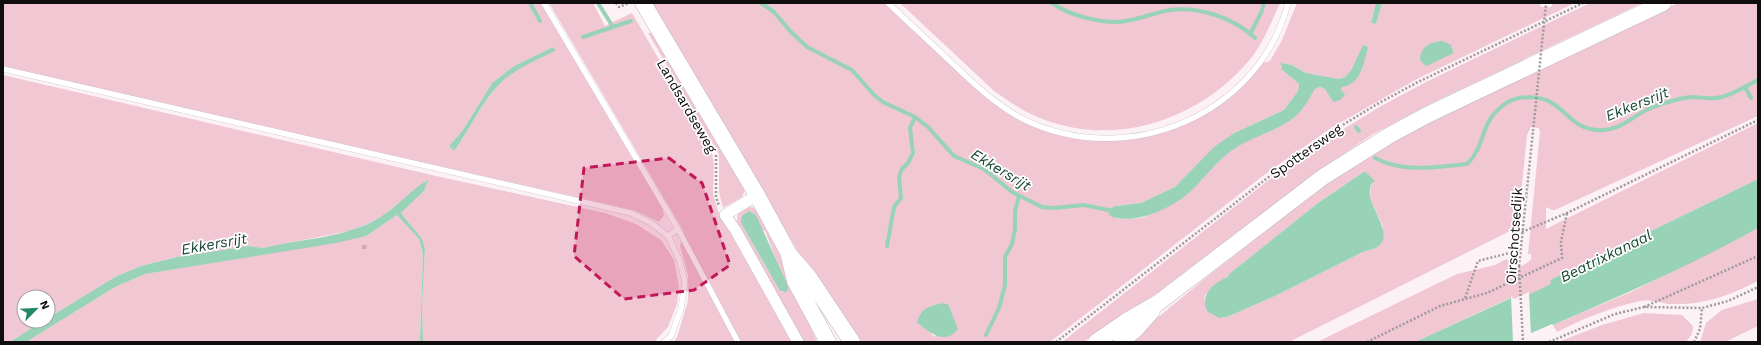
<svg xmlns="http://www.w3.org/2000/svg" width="1761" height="345" font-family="'Work Sans',sans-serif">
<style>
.green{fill:#f0c7d3;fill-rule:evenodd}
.water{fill:#98d3b8}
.pier{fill:#fcf2f5}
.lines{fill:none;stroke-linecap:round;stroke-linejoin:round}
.stream{stroke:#98d3b8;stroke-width:4}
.building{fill:#dba3b4}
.lane-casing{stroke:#c1b7ba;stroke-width:6}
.street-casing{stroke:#c1b7ba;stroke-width:12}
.secondary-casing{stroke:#c1b7ba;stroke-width:17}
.path{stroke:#a0999b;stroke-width:2.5;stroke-dasharray:2 2;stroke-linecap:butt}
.lane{stroke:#fff;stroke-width:5.5}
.street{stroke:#fff;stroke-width:11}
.secondary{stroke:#fff;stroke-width:16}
.path-bridge{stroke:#a0999b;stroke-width:2.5;stroke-dasharray:2 2;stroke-linecap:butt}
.marked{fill:#c2185b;fill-opacity:0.2;stroke:#c2185b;stroke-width:3;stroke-dasharray:8 5;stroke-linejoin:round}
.labels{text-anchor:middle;stroke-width:3.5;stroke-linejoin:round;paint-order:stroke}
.street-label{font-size:14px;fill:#100d0e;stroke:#fff}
.water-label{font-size:15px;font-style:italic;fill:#194836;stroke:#fff}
</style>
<rect width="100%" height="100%" fill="#fcf2f5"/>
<path class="green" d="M3,3H541L654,192L662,207L664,215L659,222L636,211L620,207L3,68ZM553,47L555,50C540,58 522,65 509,75C485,95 472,126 454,151L449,146L463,130L492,83L514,66Z
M549,3H593L605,26L632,13L696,123L712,154L714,164L713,194L718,211L791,342H674L677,337L688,301V275L680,246L684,232Z
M650,3H888L1005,108L1052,130L1101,139L1157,132L1213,107L1261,63L1270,61L1282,40L1297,3H1376L1371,23L1376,24L1382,3H1540L1541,7H1551L1553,3H1575L1415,80L1331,128L1264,175L1050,342H857L797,250ZM1443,41L1452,47L1454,53L1434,42ZM1282,63L1292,65L1306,73L1339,79L1345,77L1352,69L1333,102L1325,89L1320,87L1315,89L1298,114L1243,142L1226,154L1189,192L1165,208L1142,218L1117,219L1115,206L1141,203L1175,187L1214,148L1234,133L1284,110L1298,91L1299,84L1281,69ZM941,303L948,304L935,337L918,322L930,306Z
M900,3H1280C1272,21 1264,41 1252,57C1202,119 1116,149 1040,118C1023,111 1008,101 993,90Z
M1590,3H1642L1438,100L1373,134L1318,171L1129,314L1083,342H1062L1274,176L1329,138L1381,106L1428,81Z
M1678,3H1758V116L1555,210H1552L1546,207V229L1758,123V179L1550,280L1552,284L1513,302L1510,298L1415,342H1317L1457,274L1495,265L1506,259L1513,264V268L1509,270V273L1527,263L1531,259V254H1528L1540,132L1539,128L1531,127L1527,135L1518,227L1289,342H1128L1213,272L1339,175L1418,127ZM1365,171L1374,181L1371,184L1370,199L1383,226L1380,244L1374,249L1365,251L1275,296L1227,317C1214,320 1202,309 1205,295L1228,278L1229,274L1318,203Z
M648,33H654L745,190L742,197L723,208L719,192V154Z
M3,75L436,176L605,213L636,224L661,240L674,260L679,287L677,304L668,327L654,342H423L422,306L425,249L411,225L401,213L424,191L427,180L380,218L354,230L263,248L249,246L177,257L141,266L115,277L48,318V297H24V321H42L10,342H3Z
M749,207L757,208L772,235L817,342H804L738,225L737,219L738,214ZM741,223L765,231L788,290L782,292L780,291Z
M397,215L419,239L423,253L420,342H26L115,287L145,274L366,236Z
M1758,228V281C1728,296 1705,305 1670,304C1661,303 1649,299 1640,301C1612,307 1582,319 1557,332L1553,325L1633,291Z
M1758,299V326L1725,342H1700L1706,323L1722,310Z
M1644,313L1682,315L1693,326L1692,334L1686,342H1558L1602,325Z"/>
<path class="water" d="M1376,3H1382L1376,24L1371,23Z
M1443,41L1451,45L1454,53L1426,66L1420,60C1420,47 1431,41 1443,41Z
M1363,45L1368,47C1364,62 1361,85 1342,87L1341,90L1345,95L1340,100L1333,102L1325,89L1320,87L1315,89C1310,97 1305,107 1298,114C1278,133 1248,136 1227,154C1214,165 1203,179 1191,191C1173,208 1134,226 1110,216L1108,210L1115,206L1141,203L1175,187L1214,147L1234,133L1284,110L1298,91L1299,84L1281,69L1282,66L1280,64L1282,63L1292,65L1306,73L1339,79L1345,77L1352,69Z
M553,47L556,50C541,58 524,65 510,75C485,93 472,127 454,151L449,146L463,130L492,83L514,66Z
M1365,171L1375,181L1371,184C1370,189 1369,196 1371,200C1376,217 1400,246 1365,251L1275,296L1227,317L1219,318L1208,312C1198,297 1214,282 1228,277L1229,274L1318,203Z
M1758,179V228C1692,265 1622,295 1553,325L1552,324L1529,334L1518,342H1415L1511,298L1513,302L1551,284L1550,280Z
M428,180L424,191L401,213L422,239L425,249L422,306L423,342H420L423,253L419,239L397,215L366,236L336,243L145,274L115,287L26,342H10L42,321H48V318L115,277L141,266L177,257L249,246L263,248C300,239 346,238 379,218C397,207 410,190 428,180Z
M749,211L756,215L788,286V290L786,292L780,291L741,223L742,216Z
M941,303L948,304L958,329C946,345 930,334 917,322C922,308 927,307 941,303Z"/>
<path class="pier" d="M1529,292L1531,335L1521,342H1513L1511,296L1514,299Z"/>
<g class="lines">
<path class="stream" d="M530,3L540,21
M598,3L613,27L631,21
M761,3L774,12L791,32L807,47L852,70L874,95L883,102L915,117L928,127L954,156L984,169L1012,192L1042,207L1054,208L1084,205L1113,211
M1052,3C1069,15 1096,22 1116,22C1134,22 1152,13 1170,10C1199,6 1234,18 1255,38
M1250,34L1261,13L1264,3
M583,37L613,27
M1745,87L1751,98
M1356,127L1359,131
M1375,158C1403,173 1436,167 1467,164C1487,146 1478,120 1508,102C1520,95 1541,96 1552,103C1570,114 1573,128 1598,130C1620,132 1633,115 1651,108C1664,103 1678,98 1692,97C1701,97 1713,100 1722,97C1734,94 1747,86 1758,80
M887,246L894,207L901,198L899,177L902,169L908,163L913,153L910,128L915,117
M986,335L999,308L1005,285V257L1012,244L1015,229V211L1019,196"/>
</g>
<path class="building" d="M362,245H367L366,249H362Z"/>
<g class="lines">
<g class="lane-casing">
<path id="lane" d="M544,3L678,229L738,342
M888,3C909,23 931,43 952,63C974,84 996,105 1023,119C1126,170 1259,116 1288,3
M3,69L631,213L651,223L668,236L679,259L685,282L681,309L671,336L664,342
M668,236L678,229"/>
</g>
<g class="street-casing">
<path id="street" d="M757,195L725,215L736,231L798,342"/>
</g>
<g class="secondary-casing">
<path id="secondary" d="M643,3L757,195L789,254L808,276L852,342
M789,256L795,281L828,342
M1096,342L1125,322L1158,303L1323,177L1390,135L1427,115L1663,3
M1121,342L1136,329L1152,311"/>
</g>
<path class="path" d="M616,3L619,7L629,3
M1546,4V3
M716,155V197L719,206
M1522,232L1567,213L1758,120
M1519,266L1533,131
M1465,298L1478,261L1521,250
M1644,307L1758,256
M1056,342L1279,169L1326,135L1379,103L1418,82L1583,3
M1367,342L1440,306L1487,293L1562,258L1561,242L1567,213
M1549,342L1615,314L1644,307L1702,308L1728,301L1758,287
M1694,342L1700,329L1702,308"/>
<use href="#lane" class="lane"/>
<use href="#street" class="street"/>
<use href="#secondary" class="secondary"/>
<path class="path-bridge" d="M1533,131L1546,4
M1519,266L1523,342"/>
</g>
<path class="marked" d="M669,158L702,183L730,265L694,290L624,299L574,256L584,168Z"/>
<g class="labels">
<g class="street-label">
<text transform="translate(687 106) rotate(60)" y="5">Landsardseweg</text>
<text transform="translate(1306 151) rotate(-35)" y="5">Spottersweg</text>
<text transform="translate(1514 236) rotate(-86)" y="5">Oirschotsedijk</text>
</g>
<g class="water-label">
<text transform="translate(1637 104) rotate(-22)" y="5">Ekkersrijt</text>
<text transform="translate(1001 170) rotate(31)" y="5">Ekkersrijt</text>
<text transform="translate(214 244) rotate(-10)" y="5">Ekkersrijt</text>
<text transform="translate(1606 256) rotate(-26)" y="5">Beatrixkanaal</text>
</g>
</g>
<rect width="1761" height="345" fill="none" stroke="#100d0e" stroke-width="8"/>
<g transform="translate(36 309) rotate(66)"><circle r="19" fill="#ffffff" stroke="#9f9e9f"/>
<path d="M0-3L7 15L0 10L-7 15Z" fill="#218966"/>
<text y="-6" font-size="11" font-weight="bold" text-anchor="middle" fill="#100d0e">N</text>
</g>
</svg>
